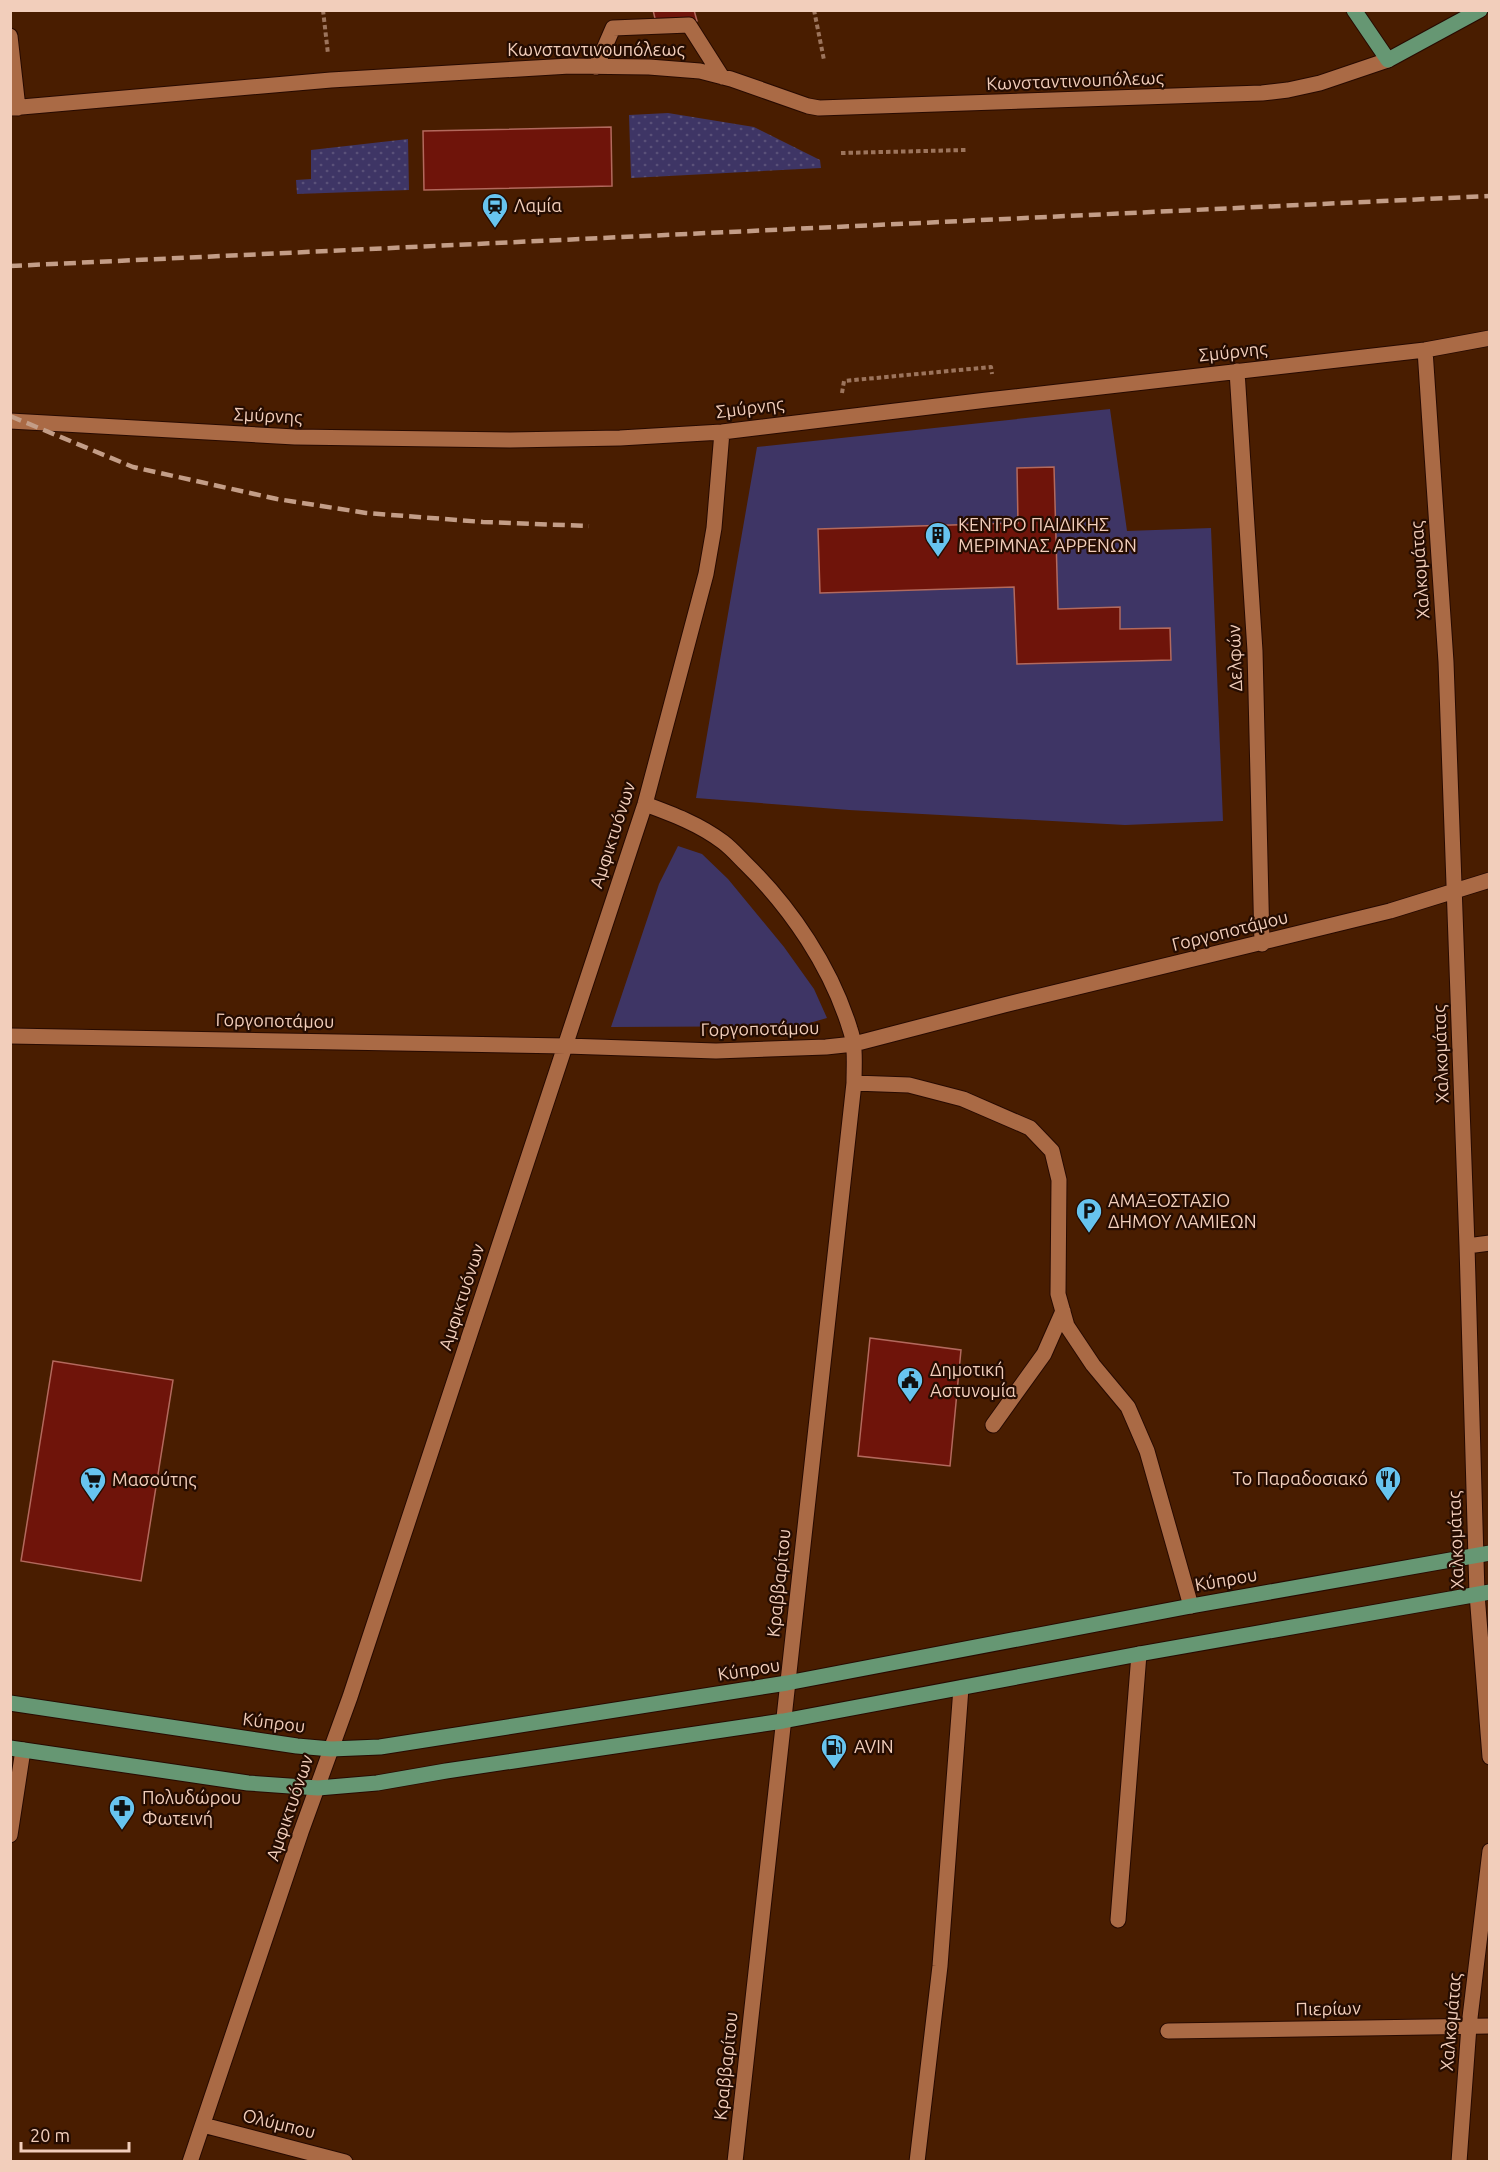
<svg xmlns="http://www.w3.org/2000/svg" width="1500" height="2172" font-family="Ubuntu,sans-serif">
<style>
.grass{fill:url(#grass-dots)}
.green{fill:#3e3565}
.building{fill:#6f140a;stroke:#b3695d;stroke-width:1.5}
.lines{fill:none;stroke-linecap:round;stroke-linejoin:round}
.minor-casing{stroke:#270a00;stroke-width:17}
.major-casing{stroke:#270a00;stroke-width:17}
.path{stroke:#9c745c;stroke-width:4;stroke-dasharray:4.5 3;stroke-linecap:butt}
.minor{stroke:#aa6a45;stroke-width:15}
.major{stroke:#669773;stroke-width:15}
.rail{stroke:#c39d87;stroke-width:4.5;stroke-dasharray:12 6;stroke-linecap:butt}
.labels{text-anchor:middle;stroke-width:4.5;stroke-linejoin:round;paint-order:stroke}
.street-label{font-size:18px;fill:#f2cebb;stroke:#250c01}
.poi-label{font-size:18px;fill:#f2cebb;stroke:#250c01;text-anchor:start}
</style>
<defs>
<pattern id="grass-dots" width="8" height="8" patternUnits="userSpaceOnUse" patternTransform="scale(1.5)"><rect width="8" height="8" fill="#3e3565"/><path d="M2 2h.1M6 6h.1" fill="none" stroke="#5a5179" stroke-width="1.8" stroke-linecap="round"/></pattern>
</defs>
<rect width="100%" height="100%" fill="#491d00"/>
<path class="grass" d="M668,113L754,127L820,160L821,168L631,178L629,115Z
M408,139L409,190L297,194L296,180L311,179V150Z"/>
<path class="green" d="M1110,409L1127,531L1211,528L1223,821L1125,825L849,810L696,798L757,447Z
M678,846L702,854L728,879L784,947L814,989L827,1018L799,1026L611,1027L659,884Z"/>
<path class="building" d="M653,10H694L697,21L658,31Z
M611,127L612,186L424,190L423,131Z
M1054,467L1058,609L1120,607V629L1170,628L1171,660L1017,664L1014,587L820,593L818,529L1018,523L1017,468Z
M870,1338L961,1350L950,1466L858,1456Z
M53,1361L173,1380L141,1581L21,1561Z"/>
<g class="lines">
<g class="minor-casing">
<path id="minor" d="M10,36L18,108
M596,67L613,28L689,25L722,77
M10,108L331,80L570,66L649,67L700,71L731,79L808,106L819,108L1262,93L1288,90L1320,83L1388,60
M1425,350L1446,662L1467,1246L1477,1594L1490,1757
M1237,371L1255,651L1262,944
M10,421L295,437L510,440L620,438L722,432L987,400L1425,350L1490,338
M645,804C672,814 699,824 723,842C731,848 738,856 746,864C791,908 831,967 850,1029C856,1046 854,1065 854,1083L735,2162
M10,1036L566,1046L716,1051L826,1047L854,1044L1004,1005L1390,911L1490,880
M854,1083L909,1085L963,1099L1030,1128L1052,1151L1059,1180L1058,1294L1067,1326L1093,1365L1128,1407L1147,1451L1191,1606
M1467,1246L1490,1243
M993,1425L1044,1354L1063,1311
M10,1835L23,1750
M1118,1920L1139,1654
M1168,2031L1490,2026
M203,2125L345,2162
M190,2162L301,1832L350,1697L645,804L706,574L714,528L722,432
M917,2162L940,1966L961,1688
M1459,2162L1469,2026L1490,1851"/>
</g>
<g class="major-casing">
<path id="major" d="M1354,10L1388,60L1480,10
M10,1703L297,1746L331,1749L380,1747L787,1683L1191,1606L1490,1553
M10,1748L248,1783L318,1788L377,1783L446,1771L783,1721L1139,1654L1490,1592"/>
</g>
<path class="path" d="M323,10L328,54
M814,10L824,60
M841,153L966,150
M842,393L844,381L991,367L992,374"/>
<use href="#minor" class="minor"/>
<use href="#major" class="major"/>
<path class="rail" d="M10,266L1490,196
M10,416L133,467L277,499L366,513L483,522L589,526"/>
</g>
<defs>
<g id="station-pin" transform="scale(1.35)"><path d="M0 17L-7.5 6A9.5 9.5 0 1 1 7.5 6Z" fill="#67c4ef" stroke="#250c01"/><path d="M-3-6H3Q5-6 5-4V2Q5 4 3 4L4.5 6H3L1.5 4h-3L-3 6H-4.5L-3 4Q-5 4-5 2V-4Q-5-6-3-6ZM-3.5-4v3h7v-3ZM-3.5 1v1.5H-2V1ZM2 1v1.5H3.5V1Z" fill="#111"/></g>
<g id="building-pin" transform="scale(1.35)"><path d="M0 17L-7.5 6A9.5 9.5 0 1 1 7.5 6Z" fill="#67c4ef" stroke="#250c01"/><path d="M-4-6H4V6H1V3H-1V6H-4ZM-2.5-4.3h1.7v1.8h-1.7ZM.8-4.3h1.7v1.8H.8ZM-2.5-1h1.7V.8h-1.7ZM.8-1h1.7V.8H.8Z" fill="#111"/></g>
<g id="parking-pin" transform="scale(1.35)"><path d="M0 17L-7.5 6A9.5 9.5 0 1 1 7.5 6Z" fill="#67c4ef" stroke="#250c01"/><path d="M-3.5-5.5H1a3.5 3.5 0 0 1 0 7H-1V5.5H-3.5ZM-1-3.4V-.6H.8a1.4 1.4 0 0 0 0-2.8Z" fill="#111"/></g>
<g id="civic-pin" transform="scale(1.35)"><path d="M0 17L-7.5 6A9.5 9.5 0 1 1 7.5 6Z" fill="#67c4ef" stroke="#250c01"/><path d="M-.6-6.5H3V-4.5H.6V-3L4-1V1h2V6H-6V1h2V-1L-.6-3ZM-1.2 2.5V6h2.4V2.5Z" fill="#111"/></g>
<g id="restaurant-pin" transform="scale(1.35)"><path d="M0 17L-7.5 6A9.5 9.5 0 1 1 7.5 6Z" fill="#67c4ef" stroke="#250c01"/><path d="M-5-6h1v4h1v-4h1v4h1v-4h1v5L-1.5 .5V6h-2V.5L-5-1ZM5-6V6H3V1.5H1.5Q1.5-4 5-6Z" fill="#111"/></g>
<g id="supermarket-pin" transform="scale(1.35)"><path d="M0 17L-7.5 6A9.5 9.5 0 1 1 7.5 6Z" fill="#67c4ef" stroke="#250c01"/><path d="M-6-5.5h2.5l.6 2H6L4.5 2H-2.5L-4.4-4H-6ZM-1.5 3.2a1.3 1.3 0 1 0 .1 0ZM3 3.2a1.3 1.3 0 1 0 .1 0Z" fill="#111"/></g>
<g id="fuel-pin" transform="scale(1.35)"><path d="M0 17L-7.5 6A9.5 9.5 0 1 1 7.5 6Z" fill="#67c4ef" stroke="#250c01"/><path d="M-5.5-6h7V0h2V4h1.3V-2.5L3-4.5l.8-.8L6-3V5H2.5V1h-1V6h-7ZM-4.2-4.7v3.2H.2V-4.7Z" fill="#111"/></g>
<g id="pharmacy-pin" transform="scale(1.35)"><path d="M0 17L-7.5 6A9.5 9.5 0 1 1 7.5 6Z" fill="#67c4ef" stroke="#250c01"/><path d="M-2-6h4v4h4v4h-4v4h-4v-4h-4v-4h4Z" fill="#111"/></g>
</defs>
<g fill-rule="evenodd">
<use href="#station-pin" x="495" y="206"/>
<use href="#building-pin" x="938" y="535"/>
<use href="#parking-pin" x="1089" y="1211"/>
<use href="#civic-pin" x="910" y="1380"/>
<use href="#restaurant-pin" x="1388" y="1479"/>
<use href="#supermarket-pin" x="93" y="1480"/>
<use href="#fuel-pin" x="834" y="1747"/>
<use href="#pharmacy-pin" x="122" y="1808"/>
</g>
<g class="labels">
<g class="street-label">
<text x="596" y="56">Κωνσταντινουπόλεως</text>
<text transform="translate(1075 81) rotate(-2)" y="6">Κωνσταντινουπόλεως</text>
<text transform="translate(1233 352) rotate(-6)" y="6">Σμύρνης</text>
<text transform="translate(750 408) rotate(-7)" y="6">Σμύρνης</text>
<text transform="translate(268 416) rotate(3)" y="6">Σμύρνης</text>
<text transform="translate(1420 570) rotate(-94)" y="6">Χαλκομάτας</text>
<text transform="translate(1235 658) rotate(-92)" y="6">Δελφών</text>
<text transform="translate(613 835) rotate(-72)" y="6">Αμφικτυόνων</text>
<text transform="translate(1230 931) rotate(-14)" y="6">Γοργοποτάμου</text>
<text transform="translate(275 1021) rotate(1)" y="6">Γοργοποτάμου</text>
<text transform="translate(760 1029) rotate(-1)" y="6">Γοργοποτάμου</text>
<text transform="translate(1441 1054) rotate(-92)" y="6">Χαλκομάτας</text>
<text transform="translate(462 1297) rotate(-72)" y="6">Αμφικτυόνων</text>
<text transform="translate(1456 1540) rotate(-92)" y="6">Χαλκομάτας</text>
<text transform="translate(1226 1580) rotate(-10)" y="6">Κύπρου</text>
<text transform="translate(779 1583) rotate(-84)" y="6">Κραββαρίτου</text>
<text transform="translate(749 1670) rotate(-9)" y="6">Κύπρου</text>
<text transform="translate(274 1723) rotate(7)" y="6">Κύπρου</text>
<text transform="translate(290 1808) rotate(-71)" y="6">Αμφικτυόνων</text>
<text transform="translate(1328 2009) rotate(-1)" y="6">Πιερίων</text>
<text transform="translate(1451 2022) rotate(-85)" y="6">Χαλκομάτας</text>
<text transform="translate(726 2066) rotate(-84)" y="6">Κραββαρίτου</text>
<text transform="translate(279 2124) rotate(14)" y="6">Ολύμπου</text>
</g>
<g class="poi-label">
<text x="514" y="212">Λαμία</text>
<text x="958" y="531">ΚΕΝΤΡΟ ΠΑΙΔΙΚΗΣ<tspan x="958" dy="21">ΜΕΡΙΜΝΑΣ ΑΡΡΕΝΩΝ</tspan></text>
<text x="1108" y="1207">ΑΜΑΞΟΣΤΑΣΙΟ<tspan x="1108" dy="21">ΔΗΜΟΥ ΛΑΜΙΕΩΝ</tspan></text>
<text x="930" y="1376">Δημοτική<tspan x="930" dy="21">Αστυνομία</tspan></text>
<text x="1368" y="1485" text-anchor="end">Το Παραδοσιακό</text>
<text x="112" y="1486">Μασούτης</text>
<text x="854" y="1753">AVIN</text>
<text x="142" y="1804">Πολυδώρου<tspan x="142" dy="21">Φωτεινή</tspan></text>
</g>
</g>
<rect width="1500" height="2172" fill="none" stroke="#f2cebb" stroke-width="24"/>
<path d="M21 2142v9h108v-9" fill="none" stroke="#f2cebb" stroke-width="3"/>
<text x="30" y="2142" font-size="18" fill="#f2cebb" stroke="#250c01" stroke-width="4.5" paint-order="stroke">20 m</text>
</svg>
